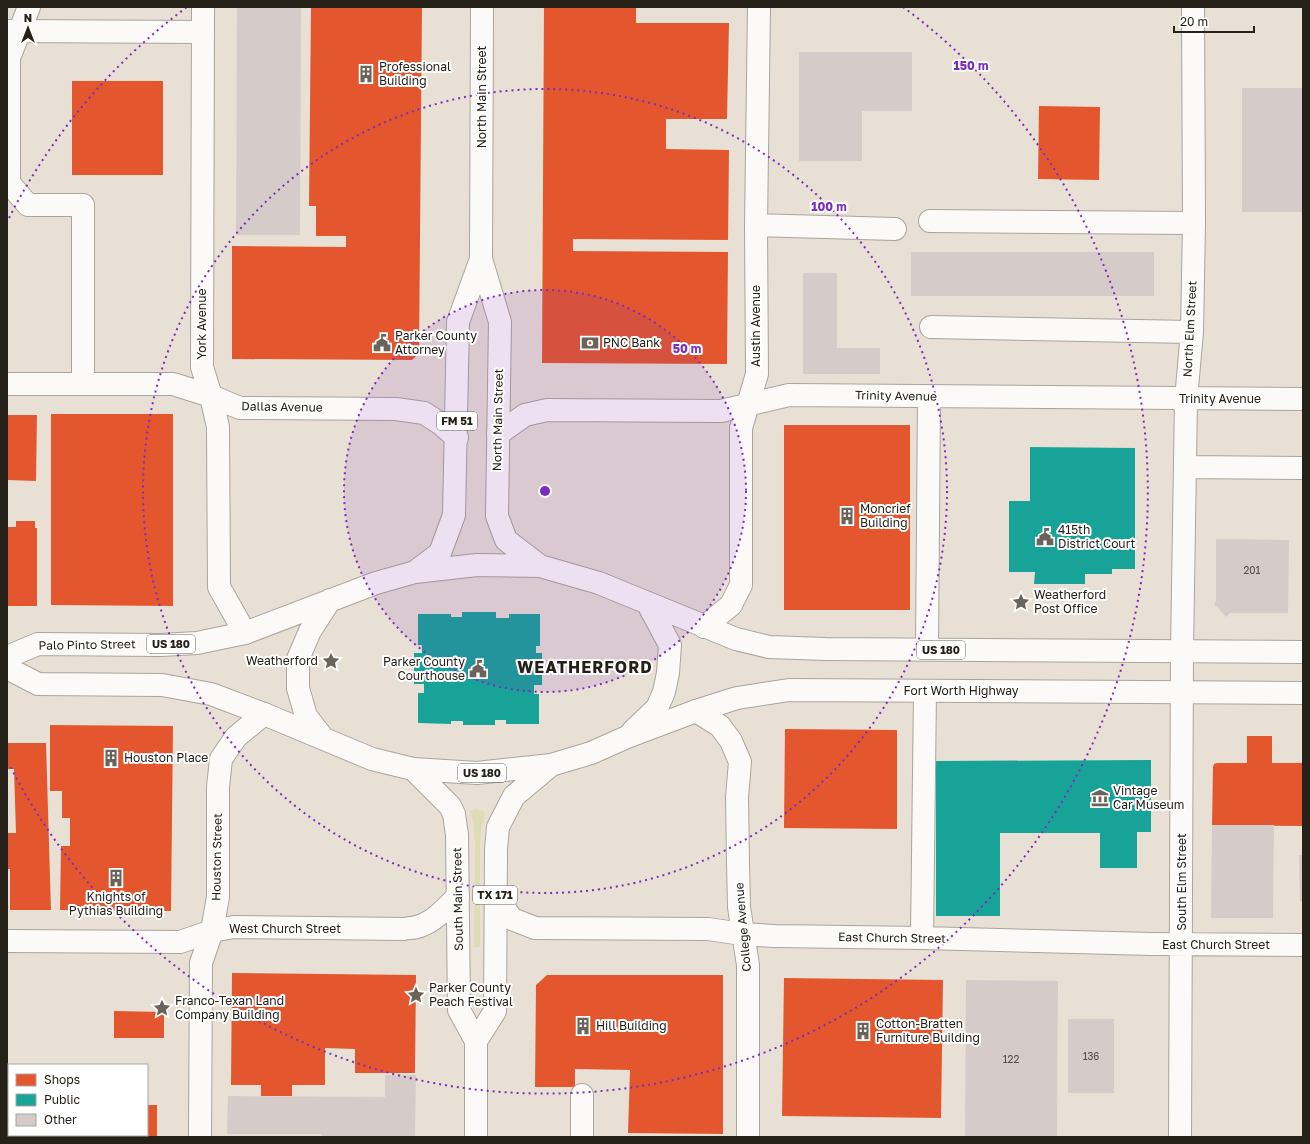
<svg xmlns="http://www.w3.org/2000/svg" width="1310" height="1144" font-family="'Golos Text',sans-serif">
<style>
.green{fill:#dedcb6}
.shops{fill:#e4572e}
.public{fill:#17a398}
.building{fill:#d5ccc9}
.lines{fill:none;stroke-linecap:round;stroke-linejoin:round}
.minor-casing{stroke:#aaa49b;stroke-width:24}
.major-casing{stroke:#aaa49b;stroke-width:24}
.minor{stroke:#fcfaf9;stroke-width:22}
.major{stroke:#fcfaf9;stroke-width:22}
.ring{fill:none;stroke:#7b2cbf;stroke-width:2;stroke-dasharray:2 4}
.labels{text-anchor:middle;stroke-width:4;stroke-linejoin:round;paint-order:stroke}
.number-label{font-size:10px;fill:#514b44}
.shield{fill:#fff;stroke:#66635d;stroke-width:1}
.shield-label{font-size:11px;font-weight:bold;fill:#252018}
.poi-label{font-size:12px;fill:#252018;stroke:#fff;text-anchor:start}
.street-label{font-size:12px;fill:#252018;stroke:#fff}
.district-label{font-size:16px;font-weight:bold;letter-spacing:1px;fill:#252018;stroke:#fff}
.centre{fill:#7b2cbf;stroke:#fff;stroke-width:2}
.ring-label{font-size:12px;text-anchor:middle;font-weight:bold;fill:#7b2cbf;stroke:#fff;stroke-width:4;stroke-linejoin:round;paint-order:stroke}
</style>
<rect width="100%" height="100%" fill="#e8e0d4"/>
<path class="green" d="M477,809L485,812L481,832L480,842V947H474L475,843L473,823L470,811Z"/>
<path class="shops" d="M311,7H422L419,353L412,360L232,359V246L346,247V236H316V206H309Z
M544,7H636V23H729L727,119H666V149L729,150L728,240L573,239V251L728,252L727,364L542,363Z
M72,81H163V175H72Z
M1039,106L1100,107L1099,180L1038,179Z
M51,414H173V606L51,605Z
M7,415H37L36,481L7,480Z
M784,425H910V610H784Z
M16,521H35V528H37V606H7V527H16Z
M50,725L173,726L171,911L60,910L61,846H70V818H62V791H50Z
M785,729L897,730V829L784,828Z
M1247,736H1272V763H1303V826L1212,825L1213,767L1214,764L1217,763H1247Z
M7,743H46L51,910H10V869H7V833H16L14,769H7Z
M232,973L416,975L415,1073H355V1049L325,1048V1085H292V1096H261V1085H231Z
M547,975H723V1134L628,1133L630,1070L575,1069V1087H535L536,985Z
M784,978L943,980L941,1118L782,1116Z
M114,1011L164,1012V1038H114Z
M147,1105H157V1136H147Z
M7,1124H9V1135H76V1137H7Z"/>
<path class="public" d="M1030,447L1135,448V569H1112V574H1085V584H1034L1035,572H1009V501H1030Z
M462,612H496V618H509V614H540V646H536V653H542V685H534V694H539V724H506V720H495V725H463V721H451V724L418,723V693H424V684H414V653H422V645H418V614H451V617H462Z
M1151,760V832H1137V868H1100V833H1000V916H936V761Z"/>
<path class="building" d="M237,7H301L300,235H236Z
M799,52H912V111H862V161H799Z
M1242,88H1303V212H1242Z
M911,252H1154V296H911Z
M803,273H837V348H880V374H803Z
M1216,539L1289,540L1288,613H1230L1226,617L1214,604L1216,601Z
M1212,825H1274L1273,918H1211Z
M1299,855H1303V901H1300Z
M966,980L1058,981L1057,1137H965Z
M1068,1019H1114V1093H1068Z
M385,1075H416L415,1137H322V1134H227L228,1096L385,1097Z"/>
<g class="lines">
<g class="minor-casing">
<path id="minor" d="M29,7L9,58V183L28,205H83V384
M203,7L202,367L211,396L218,427L219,587L245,633
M7,31L203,32
M930,221L1194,223
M756,225L895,229
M931,327L1192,332
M7,384H173L211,396L240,408L396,409L424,413L441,424L457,438
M498,434L525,415L547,410L721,411L789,395L1303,399
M1185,467L1303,468
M704,627L731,605L741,585V428L757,374L756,225L759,7
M927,649L929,396
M696,711L720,726L731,741L740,762L737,797L738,863L739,907L748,965V1137
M495,895L512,919L535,928L708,929L742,934L774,936L922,938L1152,944L1303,945
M922,938L925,691
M7,941L180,942L212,931L234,927L404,929C409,928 415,928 420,926C435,921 447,907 458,896
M200,1137L201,963L212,931L218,897V787L221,759L236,737L264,714
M582,1137V1095
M1180,1137L1182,651L1186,399L1192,332L1194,223L1193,7"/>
</g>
<g class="major-casing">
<path id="major" d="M482,7L481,259L500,322L497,516L506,540L540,566
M416,571L440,553L454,515L458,322L481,259
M7,657L38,644L161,645L197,643L245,633L376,583L415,572L477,565L540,566L599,583L736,639L769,647L825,649L1303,652
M7,668L38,684L162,685L211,694L264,714L372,759L413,769L477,773L551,765L591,753L627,737L696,711L737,698L789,690L1303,693
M633,731L657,708L664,692L668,673L670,645L648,604
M323,738L306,716L298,688V659L310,631L330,600
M413,769L450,806L454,814L457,835L459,1010L476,1041V1137
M476,1041L495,1011L496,849L498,827L514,796L551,765"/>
</g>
<use href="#minor" class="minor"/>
<use href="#major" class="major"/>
</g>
<circle cx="545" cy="491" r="201" fill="#7b2cbf" fill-opacity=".12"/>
<g class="ring">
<circle cx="545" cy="491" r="201"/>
<circle cx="545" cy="491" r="402"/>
<path d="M9 218A602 602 0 0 1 187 7M903 7A602 602 0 1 1 9 764"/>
</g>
<defs>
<g id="building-bare" transform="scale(1.38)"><path d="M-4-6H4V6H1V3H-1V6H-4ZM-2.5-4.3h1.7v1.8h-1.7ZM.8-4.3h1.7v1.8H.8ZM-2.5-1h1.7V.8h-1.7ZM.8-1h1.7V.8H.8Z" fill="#69635a" stroke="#fff" stroke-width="2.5" paint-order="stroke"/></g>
<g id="civic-bare" transform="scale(1.38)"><path d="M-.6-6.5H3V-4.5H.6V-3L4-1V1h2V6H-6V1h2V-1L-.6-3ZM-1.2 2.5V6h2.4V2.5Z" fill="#69635a" stroke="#fff" stroke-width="2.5" paint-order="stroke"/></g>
<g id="bank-bare" transform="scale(1.38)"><path d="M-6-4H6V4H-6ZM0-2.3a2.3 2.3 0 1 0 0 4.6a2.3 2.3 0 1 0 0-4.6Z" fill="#69635a" stroke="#fff" stroke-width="2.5" paint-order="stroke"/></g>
<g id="sight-bare" transform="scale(1.38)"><path d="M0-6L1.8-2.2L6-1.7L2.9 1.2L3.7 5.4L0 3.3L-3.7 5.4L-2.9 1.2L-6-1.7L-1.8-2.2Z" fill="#69635a" stroke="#fff" stroke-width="2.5" paint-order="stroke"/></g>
<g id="museum-bare" transform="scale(1.38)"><path d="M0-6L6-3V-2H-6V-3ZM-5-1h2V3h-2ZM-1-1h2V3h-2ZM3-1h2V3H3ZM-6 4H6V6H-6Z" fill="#69635a" stroke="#fff" stroke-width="2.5" paint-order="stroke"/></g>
</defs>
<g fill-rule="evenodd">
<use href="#building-bare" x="366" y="74"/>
<use href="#civic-bare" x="382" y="343"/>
<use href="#bank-bare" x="590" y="343"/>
<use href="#building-bare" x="847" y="516"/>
<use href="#civic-bare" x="1045" y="537"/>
<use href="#sight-bare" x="1021" y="602"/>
<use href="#sight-bare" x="331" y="661"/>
<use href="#civic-bare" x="478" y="669"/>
<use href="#building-bare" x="111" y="758"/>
<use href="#museum-bare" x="1100" y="798"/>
<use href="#building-bare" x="116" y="878"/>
<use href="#sight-bare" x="416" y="995"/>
<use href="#sight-bare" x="162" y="1008"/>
<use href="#building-bare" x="583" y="1026"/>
<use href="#building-bare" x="863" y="1031"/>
</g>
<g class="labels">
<g class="number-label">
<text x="1252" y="574">201</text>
<text x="1091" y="1060">136</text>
<text x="1011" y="1063">122</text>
</g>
<g class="shield">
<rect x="437" y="412" width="40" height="18" rx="3"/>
<rect x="147" y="635" width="48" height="18" rx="3"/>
<rect x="917" y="641" width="48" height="18" rx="3"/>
<rect x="458" y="764" width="48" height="18" rx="3"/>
<rect x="473" y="886" width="44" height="18" rx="3"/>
</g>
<g class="shield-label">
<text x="457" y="425">FM 51</text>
<text x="171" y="648">US 180</text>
<text x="941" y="654">US 180</text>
<text x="482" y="777">US 180</text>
<text x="495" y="899">TX 171</text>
</g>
<g class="poi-label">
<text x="379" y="71">Professional<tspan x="379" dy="14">Building</tspan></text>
<text x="395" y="340">Parker County<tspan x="395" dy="14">Attorney</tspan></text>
<text x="603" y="347">PNC Bank</text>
<text x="860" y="513">Moncrief<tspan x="860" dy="14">Building</tspan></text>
<text x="1058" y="534">415th<tspan x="1058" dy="14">District Court</tspan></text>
<text x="1034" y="599">Weatherford<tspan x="1034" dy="14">Post Office</tspan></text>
<text x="318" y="665" text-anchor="end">Weatherford</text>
<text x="465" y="666" text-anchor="end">Parker County<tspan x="465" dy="14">Courthouse</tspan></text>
<text x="124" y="762">Houston Place</text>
<text x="1113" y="795">Vintage<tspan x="1113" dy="14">Car Museum</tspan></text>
<text x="116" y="901" text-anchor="middle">Knights of<tspan x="116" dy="14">Pythias Building</tspan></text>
<text x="429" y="992">Parker County<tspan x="429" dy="14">Peach Festival</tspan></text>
<text x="175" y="1005">Franco-Texan Land<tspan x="175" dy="14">Company Building</tspan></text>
<text x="876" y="1028">Cotton-Bratten<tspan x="876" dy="14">Furniture Building</tspan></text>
<text x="596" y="1030">Hill Building</text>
</g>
<g class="street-label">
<text transform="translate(482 97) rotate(-90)" y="4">North Main Street</text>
<text transform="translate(202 324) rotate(-90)" y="4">York Avenue</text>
<text transform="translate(756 326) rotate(-90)" y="4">Austin Avenue</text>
<text transform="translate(1190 329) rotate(-87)" y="4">North Elm Street</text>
<text transform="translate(896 396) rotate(1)" y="4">Trinity Avenue</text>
<text x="1220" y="403">Trinity Avenue</text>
<text transform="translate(282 407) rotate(1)" y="4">Dallas Avenue</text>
<text transform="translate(498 420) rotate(-89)" y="4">North Main Street</text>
<text transform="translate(87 645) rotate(-1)" y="4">Palo Pinto Street</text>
<text x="961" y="695">Fort Worth Highway</text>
<text transform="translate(217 857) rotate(-89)" y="4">Houston Street</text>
<text transform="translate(1182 882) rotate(-90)" y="4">South Elm Street</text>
<text transform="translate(458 899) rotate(-91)" y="4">South Main Street</text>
<text transform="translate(743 927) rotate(-95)" y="4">College Avenue</text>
<text x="285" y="933">West Church Street</text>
<text transform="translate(892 938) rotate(1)" y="4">East Church Street</text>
<text x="1216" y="949">East Church Street</text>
</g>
<g class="district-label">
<text x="585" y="673">WEATHERFORD</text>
</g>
</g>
<circle cx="545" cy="491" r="6" class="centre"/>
<g class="ring-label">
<text x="971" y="70">150 m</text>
<text x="829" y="211">100 m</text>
<text x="687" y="353">50 m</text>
</g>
<rect width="1310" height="1144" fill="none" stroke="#252018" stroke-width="16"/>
<rect x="8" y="1064" width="140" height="72" fill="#ffffff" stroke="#a8a6a3"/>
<rect x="16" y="1074" width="20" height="12" fill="#e4572e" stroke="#a8a6a3"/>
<text x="44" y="1084" font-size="12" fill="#252018">Shops</text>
<rect x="16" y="1094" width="20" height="12" fill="#17a398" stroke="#a8a6a3"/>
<text x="44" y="1104" font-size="12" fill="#252018">Public</text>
<rect x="16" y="1114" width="20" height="12" fill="#d5ccc9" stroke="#a8a6a3"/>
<text x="44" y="1124" font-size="12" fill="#252018">Other</text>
<g transform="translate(28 28)" stroke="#ffffff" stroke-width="3" paint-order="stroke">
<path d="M0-3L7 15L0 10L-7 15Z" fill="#252018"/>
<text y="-6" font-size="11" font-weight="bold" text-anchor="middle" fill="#252018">N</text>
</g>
<path d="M1174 26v6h80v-6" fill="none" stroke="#252018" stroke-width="2"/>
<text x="1180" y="26" font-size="12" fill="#252018" stroke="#ffffff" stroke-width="3" paint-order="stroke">20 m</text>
</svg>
